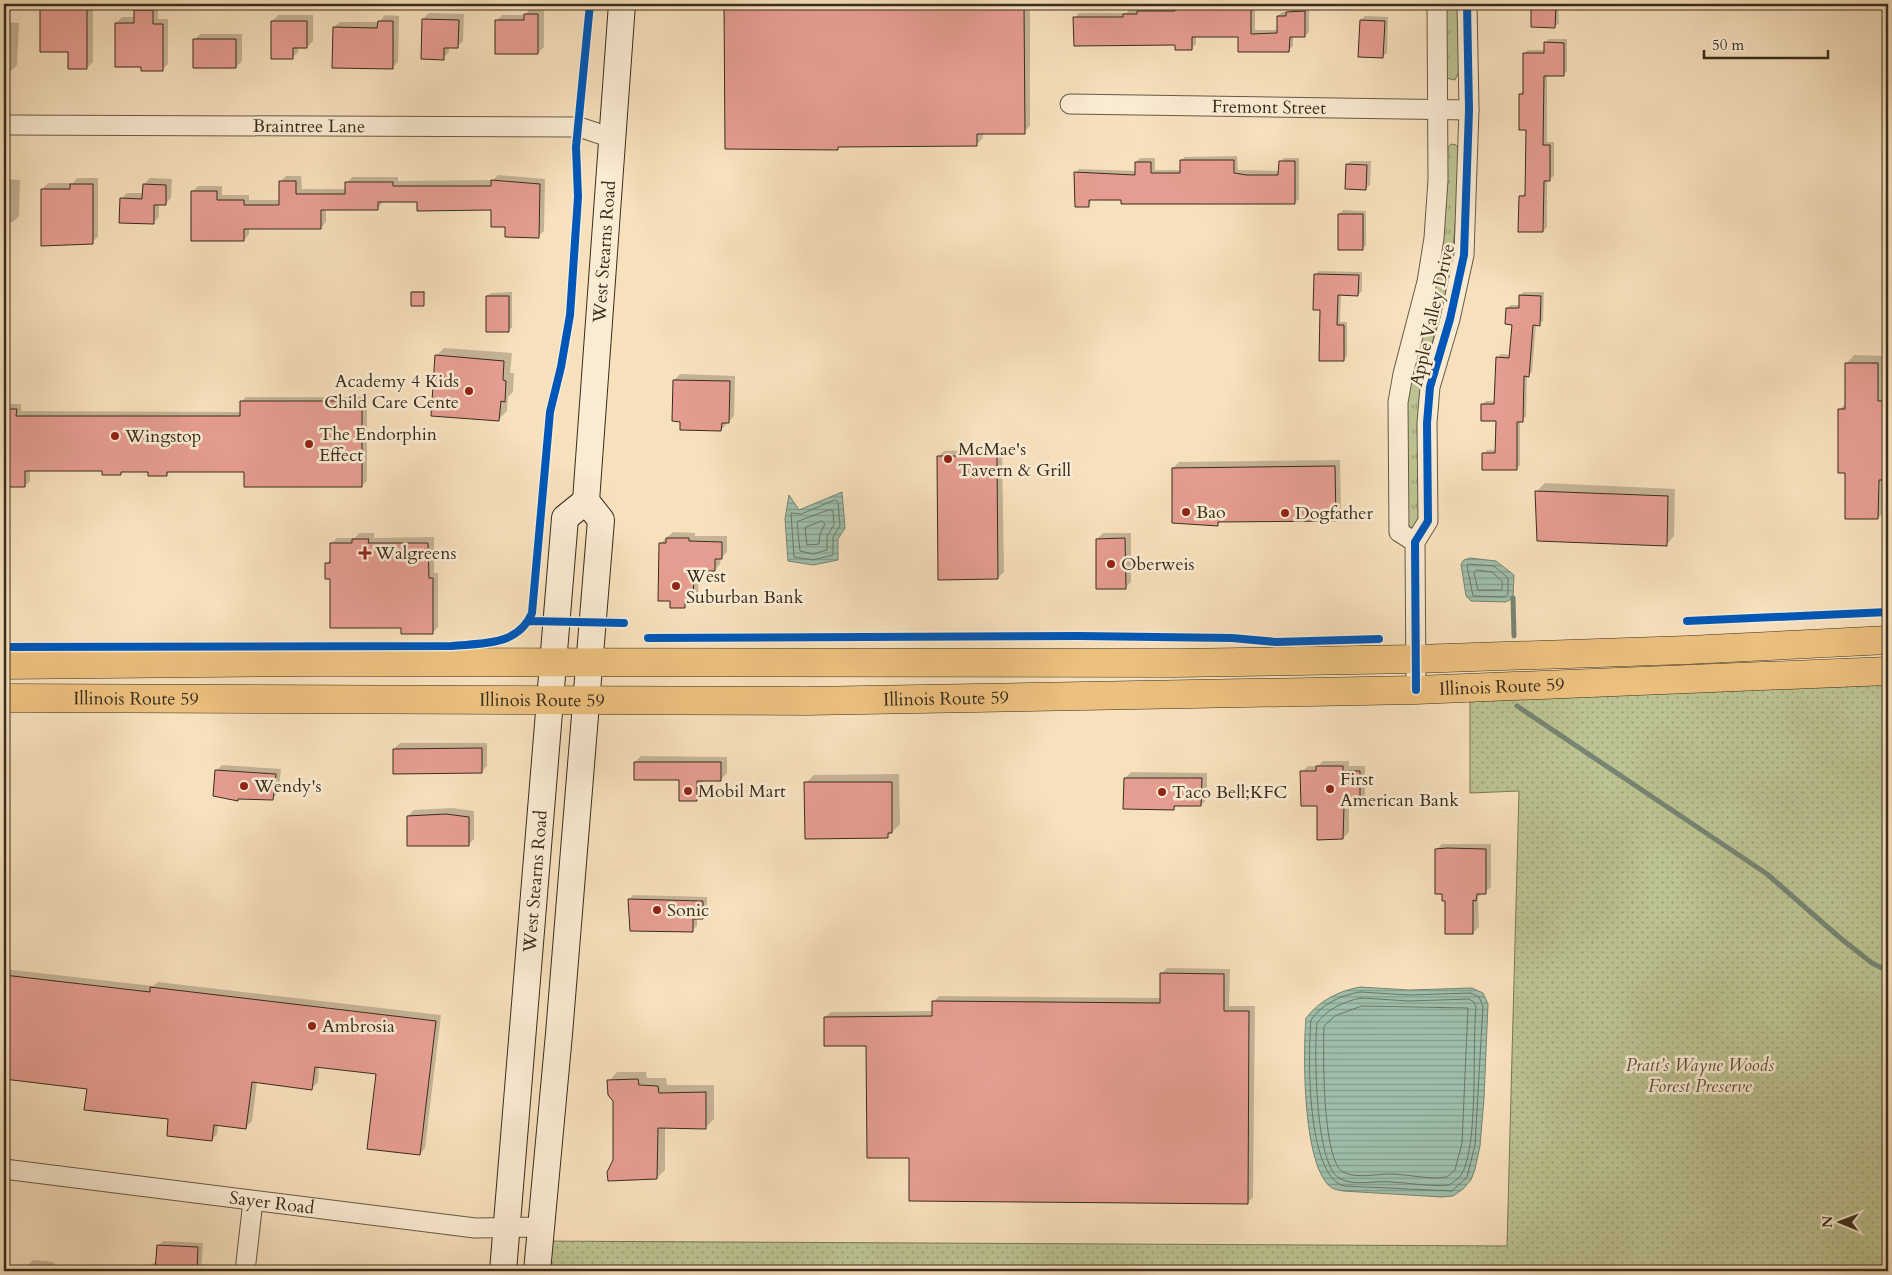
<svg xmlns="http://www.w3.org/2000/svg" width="1892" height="1275" font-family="Cardo,serif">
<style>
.grass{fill:url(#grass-tufts);stroke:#7a7857}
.park{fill:url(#park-dots);stroke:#7a7857}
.water{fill:url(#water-rules);stroke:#768472}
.shadow{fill:#0003}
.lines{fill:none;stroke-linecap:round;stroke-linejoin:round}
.shore{stroke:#6c7664;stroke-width:1}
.stream{stroke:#768472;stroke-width:5}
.building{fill:#e69d91;stroke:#382d1d}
.minor-casing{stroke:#685a45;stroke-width:21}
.secondary-casing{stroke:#382d1d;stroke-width:28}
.primary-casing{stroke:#382d1d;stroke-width:29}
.minor{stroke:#faebd3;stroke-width:19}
.secondary{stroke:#faebd3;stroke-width:26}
.primary{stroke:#ecc07e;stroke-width:28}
.cycleway-casing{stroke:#faebd3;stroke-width:11}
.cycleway{stroke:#0057b8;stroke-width:8}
.poi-dot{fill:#8f2418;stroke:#faebd3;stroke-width:2}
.labels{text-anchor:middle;stroke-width:5;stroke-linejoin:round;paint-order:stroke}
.street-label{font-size:18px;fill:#382d1d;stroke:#faebd3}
.poi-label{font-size:18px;fill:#382d1d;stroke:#faebd3;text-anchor:start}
.park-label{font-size:18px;font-style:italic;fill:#59523a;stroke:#faebd3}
</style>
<defs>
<pattern id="grass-tufts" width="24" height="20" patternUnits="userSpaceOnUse" patternTransform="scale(1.25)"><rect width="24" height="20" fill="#bcc291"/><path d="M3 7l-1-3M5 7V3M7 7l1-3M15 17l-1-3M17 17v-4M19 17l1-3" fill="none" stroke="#9a9e76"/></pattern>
<pattern id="park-dots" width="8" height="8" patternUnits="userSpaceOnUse" patternTransform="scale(1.25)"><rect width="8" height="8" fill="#bcc291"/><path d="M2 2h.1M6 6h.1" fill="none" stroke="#9a9e76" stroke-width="1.8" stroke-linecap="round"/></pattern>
<pattern id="water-rules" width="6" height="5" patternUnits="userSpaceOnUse" patternTransform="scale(1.25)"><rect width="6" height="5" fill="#9fbeaa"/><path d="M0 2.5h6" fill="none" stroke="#839b8a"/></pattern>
</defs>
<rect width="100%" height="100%" fill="#f7e0bc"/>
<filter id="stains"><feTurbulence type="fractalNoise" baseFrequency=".004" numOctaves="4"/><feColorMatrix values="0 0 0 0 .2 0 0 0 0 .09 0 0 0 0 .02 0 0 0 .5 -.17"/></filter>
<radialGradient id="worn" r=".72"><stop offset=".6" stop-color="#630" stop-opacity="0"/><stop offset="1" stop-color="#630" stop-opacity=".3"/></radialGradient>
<path class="grass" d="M1446,4H1458L1460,69L1455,80L1446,78Z
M1451,144L1456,145L1459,150C1457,194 1456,238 1448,281C1440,320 1426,357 1420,397L1419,527L1413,531L1407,526L1406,414L1410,384L1436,278L1444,225L1448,147Z"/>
<path class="park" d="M1888,682V1271H528V1241L1507,1246L1519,791L1470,793V700Z"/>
<path class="water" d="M842,492L845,528L838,539V560L813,565L788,561L785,519L789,495L799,510Z
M1470,558L1496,561L1514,575L1513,598L1506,602L1471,601L1466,596L1461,564L1464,560Z
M1360,987L1409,990L1472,988L1483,993L1488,1004L1484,1098L1480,1146L1475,1169L1471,1180L1463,1189L1453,1196L1442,1197L1343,1191C1340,1190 1335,1190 1332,1188C1302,1168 1303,1051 1306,1018C1320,1000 1339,991 1360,987Z"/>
<path class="shadow" d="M46,4H93V62L87,68L69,51L41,9Z
M726,4H1030V126L1024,132L983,133V138L977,144L840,146L837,149L727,148Z
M1180,4H1255V30H1278V16L1282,12H1288L1292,8H1309V32L1305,36H1293V46L1289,50L1239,36H1196V44L1191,49L1075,18L1079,13H1126L1129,10H1140L1143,7H1178Z
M1532,4H1558L1559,23L1555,26H1532Z
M142,5H158V19H168V64L162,70L142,66L116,23L122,17H136V11Z
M531,8H544V47L538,53L496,21L502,15H525Z
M429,13L464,14L463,41L457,47H449V52L443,58L423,19Z
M278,15H313V41L307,47H298V52L292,58L272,21Z
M385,15L399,16L398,62L392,68L334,27L340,22H379Z
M1365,16L1388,17L1387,53L1383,56L1361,20Z
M4,22L19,23L17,65L11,71L4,70Z
M200,34H242V61L236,67L194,40Z
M1549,39H1567V71L1563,75H1547V142H1554V176L1547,180V227L1543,231L1520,196L1526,193L1527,129L1520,94L1524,91V54L1528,50H1545V43Z
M1237,156L1238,170L1280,171V162L1284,158H1299V199L1295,202L1092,198L1089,206L1076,173L1079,169L1136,171V162L1140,158H1155V170H1181V161L1185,157Z
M1351,161H1371L1370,185L1366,188L1347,165Z
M498,175L545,179L544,231L538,236L506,226L492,209L418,201H384L378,208L326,209V222L321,228H249V234L244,240L192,192L198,186H222V195H249V200H280V182L286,176H301L302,189H347V183L352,177H398V181L493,180Z
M77,178H98V237L92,242L42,189L48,183H73Z
M150,178L172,179L171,198L165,204H159V217L153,223L121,199L127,193H144V184Z
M4,179L20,180L19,216L13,222H4Z
M1343,210L1366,211V245L1362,249L1339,214Z
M1319,271L1362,272V291L1358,295L1341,294L1340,322H1347V356L1344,360L1321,309L1315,275Z
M414,291H425L423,305L412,293Z
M512,292V327L508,331L487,296L491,293Z
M1524,292H1544L1543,321L1536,324L1532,372L1527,375L1526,417L1520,420V465L1517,468L1484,453L1487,450H1497V420L1483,404L1486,401H1496L1497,358L1501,354L1511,355L1513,323L1507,308L1511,305H1520V295Z
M444,348L512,353L510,373H514L513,392L508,397L507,411L499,419L436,356Z
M1854,355L1886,356V394H1888V479H1886V510L1878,518L1846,471L1839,410L1846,403V364Z
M680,374L735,376L734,416L721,430L682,421L674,380Z
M246,397H367V481L361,486L245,471H170L166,475L149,470H124L121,474L103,470H30V481L25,486H4V404H21V411L241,412V402Z
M1002,450L1004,572L998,578L938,457L944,451Z
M1340,460L1341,514L1335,520L1221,521L1217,524L1173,468L1179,462Z
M1545,483L1675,489L1674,536L1666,545L1537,491Z
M673,532L695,533V536H727V552L721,558L720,564L715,570H699L698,594L684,607L671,600L661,543Z
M359,533H374V538L434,537V573H438V627L432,633L402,627L331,578L326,564L331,559V544L337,538H355Z
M1103,533H1131V582L1125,588L1097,539Z
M400,743H487V766L481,772L394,749Z
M641,756L727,757V773L721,779H702V793L696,799L680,779L635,762Z
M1323,761H1349V766H1365V799L1359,805H1349V832L1343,838L1318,805L1302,772L1308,766H1318Z
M222,765L281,769L278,793L272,799L216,771Z
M1131,772L1207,773V799L1201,805L1178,804L1174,808L1125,778Z
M899,774L900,824L887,837L806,783L814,775Z
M452,808L474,811V839L468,845L408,816L414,810Z
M1442,844H1491V887L1478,897L1479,927L1473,933L1446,900L1436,850Z
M633,895L707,897V914L702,918H697V926L692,930L629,900Z
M1167,968L1230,969L1229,1006H1255L1253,1197L1247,1203L911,1157L868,1044L825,1017L831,1012L933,1011V1002L939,996L1161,998V974Z
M4,969L153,986L158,982L441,1015L425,1148L420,1154L377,1073L319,1066L318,1082L312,1088L257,1082L252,1121L246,1127L218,1124L217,1134L211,1140L170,1118L88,1088L4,1078Z
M617,1072H646L647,1078H666L667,1085H714V1119L706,1127H665V1170L657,1178L614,1160L615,1101L609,1081Z
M163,1241L203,1243L201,1271H149L150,1265L157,1261L158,1246Z
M33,1260L54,1262V1271H27V1266Z
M298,1265L347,1269V1271H292Z"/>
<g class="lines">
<path class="shore" d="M835,500L838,502L840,526L833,537V555L813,560L794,557L791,513L801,514Z
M829,510L833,511L834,525L827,536V550L813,554L800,551L797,522Z
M822,521L825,524L820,534L819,544L807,545L805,528Z
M1468,564L1494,566L1508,578V594L1504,597L1473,596L1467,566Z
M1477,570L1492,572L1502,581V590H1478L1474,573Z
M1360,992L1409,995L1471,993L1479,997L1483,1006L1475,1145L1467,1177L1452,1191L1344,1186C1306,1175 1308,1054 1311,1020C1322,1004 1341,995 1360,992Z
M1361,998L1409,1001L1469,999L1474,1002L1476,1007C1472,1043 1479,1148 1461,1175C1458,1179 1453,1182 1449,1185C1431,1187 1411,1183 1392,1182C1376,1180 1354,1187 1339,1178C1315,1164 1314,1050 1317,1023C1327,1009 1345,1001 1361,998Z
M1362,1006L1468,1008L1462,1143L1455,1170L1447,1177C1428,1180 1408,1174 1389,1174C1376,1174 1356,1179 1343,1172C1322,1160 1323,1050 1324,1026L1335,1016Z"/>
<path class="stream" d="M1513,598L1514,636
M1517,706L1767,874L1839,937L1872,963L1888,971"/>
</g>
<path class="building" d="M724,4H1024L1025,134H977V146L838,147V150L725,149Z
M1230,4H1251V34L1277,33V16H1286V12L1305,11V37H1290L1289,52H1238V37H1192V50H1175V45L1074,46L1073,17H1123V14H1137V11H1175V8H1230Z
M1531,4H1556L1555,28L1531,27Z
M40,8H87V69H68V52H40Z
M134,10H153V24H163V71H141V67H115V23H134Z
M524,14H538V54H495V20H524Z
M422,19L459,20L458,48H444V60L421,59Z
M1360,20L1385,21L1383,58L1358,57Z
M271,21H307V48H293V59H271Z
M378,21H393V69L332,68L333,27L377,28Z
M193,39H236V68H193Z
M1544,42L1564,43V76H1544L1543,145H1550V181H1544L1543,232H1518L1519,196H1525L1526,130H1519V94H1523V53H1544Z
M1180,160H1234V173L1247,175H1278L1279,161H1295V204H1121V200H1089V207H1075L1074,172L1135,175V162H1151V173H1180Z
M1346,164L1367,165L1366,190L1345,189Z
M491,180L540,184L539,238L505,237V227H491V210L417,211V202H378V210H321V229H244V241H191V191H217V200H244V205H279V181H296V194H345V182H393V186H491Z
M70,184H93V244L41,246V189H70Z
M143,184L166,185V205H154V224L119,223L120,198L142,199Z
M1338,214H1363V250H1338Z
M1314,274L1359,275L1358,296L1338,295L1337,325H1344V361H1319L1320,310H1313Z
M411,292H424V306H411Z
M1519,295L1541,296L1540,326L1533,325L1529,377L1524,376L1523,422H1517V470H1482V453H1495L1496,421H1481V404H1494L1496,357L1509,358L1512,325L1505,324L1506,308H1519Z
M486,296H509V332H486Z
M435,355L504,361L503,380L506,381L505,402L501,401L499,421L431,416Z
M1845,363H1878V401H1888V480H1879L1878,519H1845V473H1838V409H1845Z
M673,380L730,381L729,423H722L721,431L680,430V422L672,421Z
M240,401H362V487H244V472H167V476H148V472H121V475H102V471H25V487H4V409H17L16,416H240Z
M937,456H997L998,579L938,580Z
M1335,466L1336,521L1218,522V526L1172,523V468Z
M1535,491L1668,496L1667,546L1537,541Z
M666,538H689V541L722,542V559H715V571H694L693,602L685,601V608H670V601H658L659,543H666Z
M1125,538L1126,589H1096V539Z
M352,539H369L368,543H428L429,578H433V634H401V628H330V579H325V563H330V543H352Z
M482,748V773L393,774V749Z
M634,762H721V781H697V801H679V780H634Z
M1316,766H1343V771H1360V806H1344L1343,839L1317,840V806H1301L1300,771H1316Z
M215,770L276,774L273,800L238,799V801L213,796Z
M1124,778H1202L1201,806H1174V810L1123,809Z
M804,782H892V833H888V838L805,839Z
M446,814L469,817V846H407V816Z
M1447,848L1486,849V894H1477L1476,901L1473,900V934H1445V901H1442V894H1435V849Z
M628,899L703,901V919H693V932L630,931Z
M1160,973L1224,974V1011H1249L1248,1204L909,1201V1158H867L866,1046H824V1017L932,1016V1001L1160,1003Z
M4,975L150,992V987L436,1021L420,1155L367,1149L376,1074L315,1067L312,1090L252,1082L246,1129L214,1125L212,1141L167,1136L168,1119L84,1110L87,1089L4,1079Z
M638,1079L639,1085L658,1086L659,1093L706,1092V1129L658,1128L657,1179L608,1181L607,1172L613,1160V1101L608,1095L607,1080Z
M157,1245L198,1247L197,1271H155Z"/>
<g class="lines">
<g class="minor-casing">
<g id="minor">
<path id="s1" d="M1070,104L1469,110"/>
<path id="s2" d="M4,125L579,127L612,138"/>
<path d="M1415,542L1399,532L1398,402L1403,374L1427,282L1434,238L1438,180L1437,4"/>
<path d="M1416,690L1415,542L1428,521L1427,423L1430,387L1450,319L1464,255L1469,110L1467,4"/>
<path id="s3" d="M4,1169L475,1228L541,1227"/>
<path d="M245,1271L253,1201"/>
</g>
</g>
<g class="secondary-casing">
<g id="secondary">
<path id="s4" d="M503,1271L565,518L586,501"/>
<path id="s5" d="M537,1271L559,1034L601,520L586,501L622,4"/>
</g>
</g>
<g class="primary-casing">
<g id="primary">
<path d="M4,665L316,662L1176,663L1416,659L1688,650L1888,640"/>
<path id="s6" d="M4,698L807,701L1416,690L1888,671"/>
</g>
</g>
<use href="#minor" class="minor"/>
<use href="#secondary" class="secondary"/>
<use href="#primary" class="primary"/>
<g class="cycleway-casing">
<path id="cycleway" d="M529,621L624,623
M1687,621L1888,612
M648,638L1079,636L1232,638L1276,642L1379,639
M4,647L452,646C483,643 518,646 532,613L550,412L561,367L570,315L578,197L576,147L590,4
M1416,690L1415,542L1428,521L1427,423L1430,387L1450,319L1464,255L1469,110L1467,4"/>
</g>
<use href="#cycleway" class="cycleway"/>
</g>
<g class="poi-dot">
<circle cx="469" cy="391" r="5"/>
<circle cx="115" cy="436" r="5"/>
<circle cx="309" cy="444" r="5"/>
<circle cx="948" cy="459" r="5"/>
<circle cx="1186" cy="512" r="5"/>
<circle cx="1285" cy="513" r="5"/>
<path d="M362.5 545.5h5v5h5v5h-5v5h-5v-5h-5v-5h5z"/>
<circle cx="1111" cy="564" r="5"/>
<circle cx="676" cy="586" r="5"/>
<circle cx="244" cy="786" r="5"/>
<circle cx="1330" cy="789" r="5"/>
<circle cx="688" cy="791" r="5"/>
<circle cx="1162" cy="792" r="5"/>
<circle cx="657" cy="910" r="5"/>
<circle cx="312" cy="1026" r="5"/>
</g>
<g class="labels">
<g class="street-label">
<text dy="6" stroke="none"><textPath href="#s1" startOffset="199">Fremont Street</textPath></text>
<text dy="6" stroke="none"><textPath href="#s2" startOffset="305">Braintree Lane</textPath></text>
<text dy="6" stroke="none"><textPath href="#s5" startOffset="1028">West Stearns Road</textPath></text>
<text transform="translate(1432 315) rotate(-77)" y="6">Apple Valley Drive</text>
<text dy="6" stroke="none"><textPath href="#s6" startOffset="1498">Illinois Route 59</textPath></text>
<text dy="6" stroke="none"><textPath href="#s6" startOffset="132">Illinois Route 59</textPath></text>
<text dy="6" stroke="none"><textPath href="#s6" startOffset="942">Illinois Route 59</textPath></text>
<text dy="6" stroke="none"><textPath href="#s6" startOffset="538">Illinois Route 59</textPath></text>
<text dy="6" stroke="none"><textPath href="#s4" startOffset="391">West Stearns Road</textPath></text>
<text dy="6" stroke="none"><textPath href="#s3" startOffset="270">Sayer Road</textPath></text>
</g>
<g class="poi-label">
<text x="459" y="387" text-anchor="end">Academy 4 Kids<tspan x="459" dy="21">Child Care Cente</tspan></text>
<text x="319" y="440">The Endorphin<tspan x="319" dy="21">Effect</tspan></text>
<text x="125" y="442">Wingstop</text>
<text x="958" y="455">McMae's<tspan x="958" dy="21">Tavern &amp; Grill</tspan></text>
<text x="1196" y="518">Bao</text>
<text x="1295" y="519">Dogfather</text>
<text x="375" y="559">Walgreens</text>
<text x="1121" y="570">Oberweis</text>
<text x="686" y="582">West<tspan x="686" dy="21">Suburban Bank</tspan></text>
<text x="1340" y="785">First<tspan x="1340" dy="21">American Bank</tspan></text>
<text x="254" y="792">Wendy's</text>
<text x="698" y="797">Mobil Mart</text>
<text x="1172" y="798">Taco Bell;KFC</text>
<text x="667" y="916">Sonic</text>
<text x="322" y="1032">Ambrosia</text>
</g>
<g class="park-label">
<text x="1700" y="1071">Pratt’s Wayne Woods<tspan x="1700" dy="21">Forest Preserve</tspan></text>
</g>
</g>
<rect width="1892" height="1275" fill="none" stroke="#f7e0bc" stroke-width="20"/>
<rect x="5" y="5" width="1882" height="1265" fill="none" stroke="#382d1d" stroke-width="2.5"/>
<rect x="10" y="10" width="1872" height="1255" fill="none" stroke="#382d1d"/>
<g transform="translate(1840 1222) rotate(271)" stroke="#faebd3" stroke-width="4" paint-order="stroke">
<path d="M0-4L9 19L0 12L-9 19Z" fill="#382d1d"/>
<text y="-8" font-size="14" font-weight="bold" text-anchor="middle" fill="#382d1d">N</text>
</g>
<path d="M1704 50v8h124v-8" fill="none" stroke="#382d1d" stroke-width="2.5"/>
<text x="1712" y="50" font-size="15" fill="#382d1d" stroke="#faebd3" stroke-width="4" paint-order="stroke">50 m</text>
<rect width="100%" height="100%" filter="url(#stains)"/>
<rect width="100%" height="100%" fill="url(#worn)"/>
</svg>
